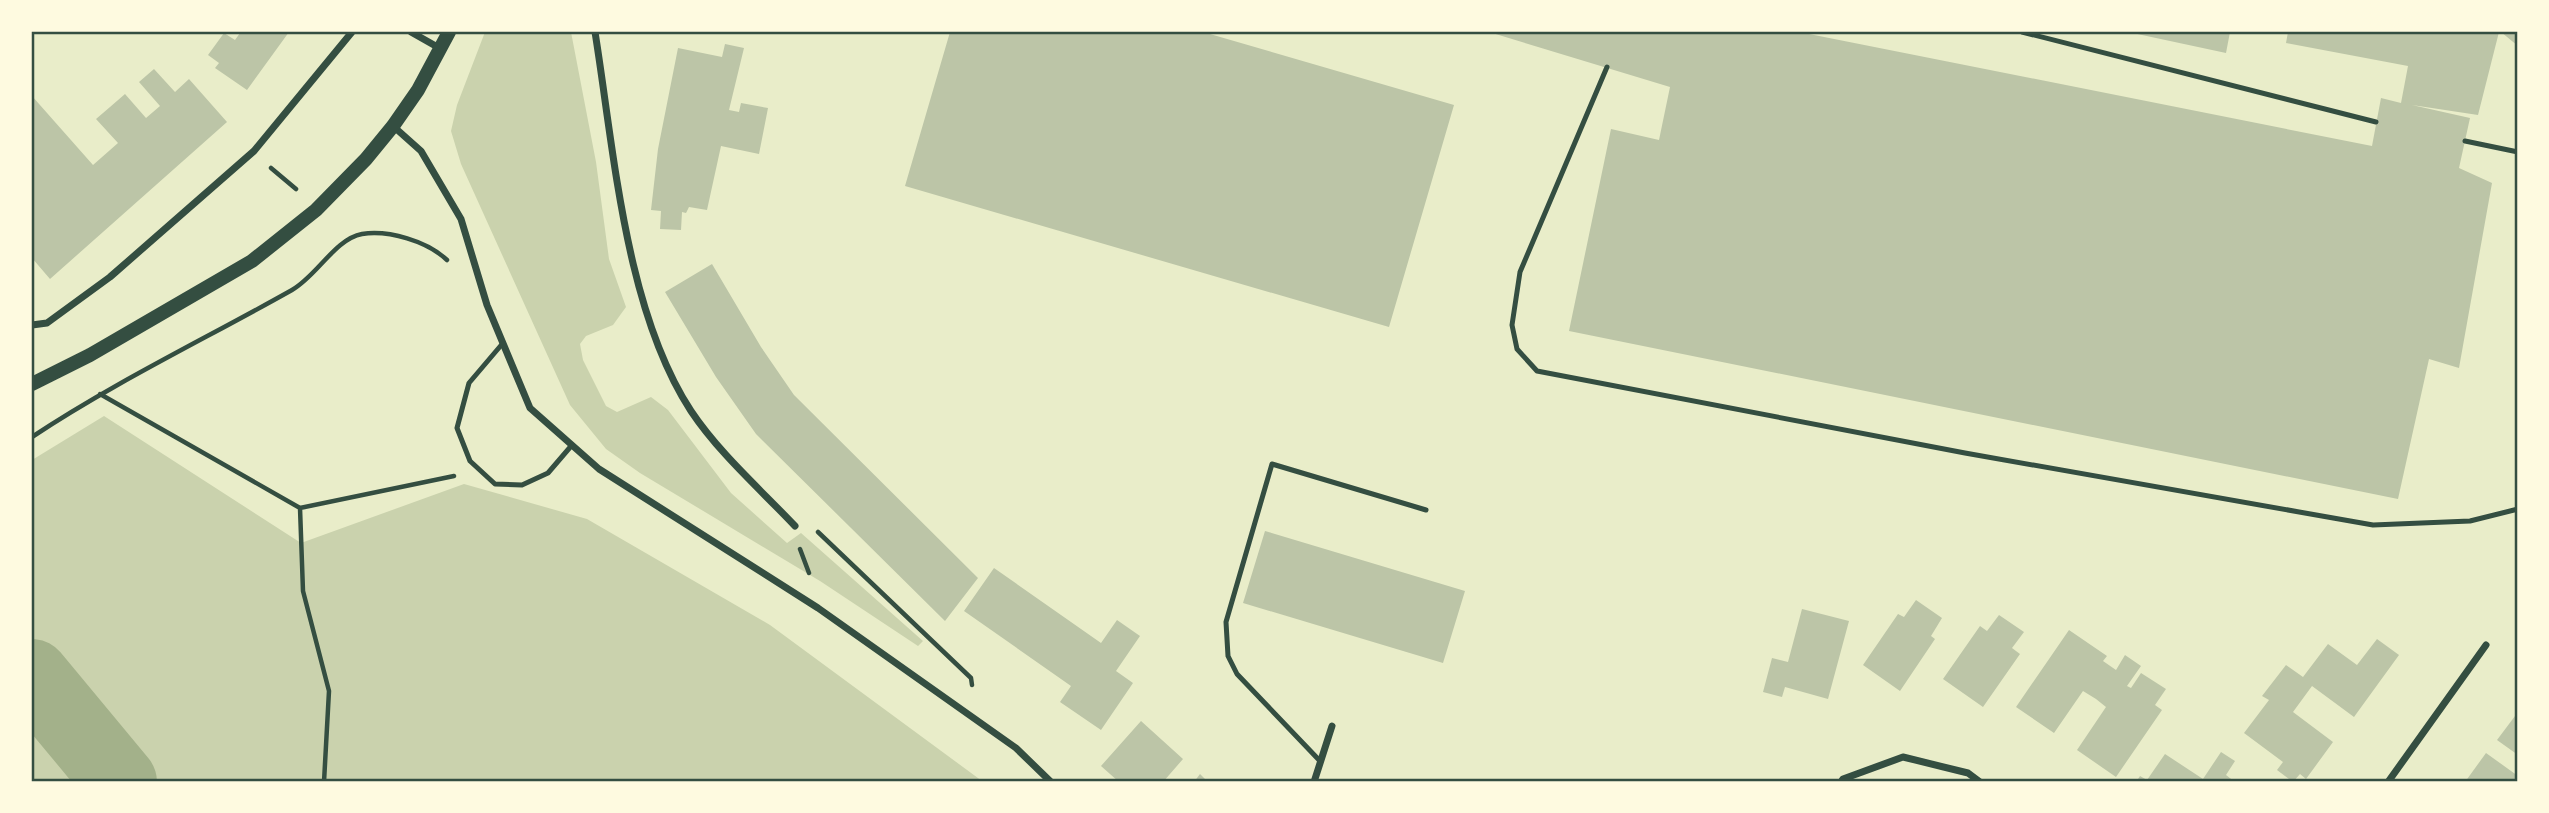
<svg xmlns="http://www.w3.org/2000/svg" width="2549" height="813" font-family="Karla,sans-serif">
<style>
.green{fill:#cad2ad}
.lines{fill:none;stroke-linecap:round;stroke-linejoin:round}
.river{stroke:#a3b18a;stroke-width:74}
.building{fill:#bcc5a7}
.path{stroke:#344e41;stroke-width:4.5}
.service{stroke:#344e41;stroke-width:5}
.minor{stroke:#344e41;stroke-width:7}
.secondary{stroke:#344e41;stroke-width:14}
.neatline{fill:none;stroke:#344e41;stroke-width:2.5}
</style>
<rect width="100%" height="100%" fill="#e9edc9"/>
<path class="green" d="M485,32H571L596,162L609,259L626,307L613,325L586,336L580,344L583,360L606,406L617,412L651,397L668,410L731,493L787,543L801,533L923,641L918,646L820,581L640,473L606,449L570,405L461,164L451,131L457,105Z
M104,416L301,543L464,484L587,519L770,625L982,781L32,782V460Z"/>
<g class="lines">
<path class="river" d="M32,676L120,782"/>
</g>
<path class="building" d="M237,32H289L247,90L215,68L219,63L208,55L224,33L235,40L240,33Z
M950,32H1203L1454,105L1389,327L905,186Z
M1489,32H1799L2372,146L2381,98L2401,103L2408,66L2286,43L2288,32H2499L2478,115L2412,105L2470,118L2459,168L2492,183L2459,368L2429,359L2398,499L1569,331L1611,129L1659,140L1670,87Z
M2128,32H2230L2226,53Z
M2501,32H2518V46Z
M725,44L744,48L729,110L739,112L741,103L768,108L759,154L721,146L707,210L689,207L686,213L682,212L681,230L660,229L661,211L651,210L658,149L678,48L722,57Z
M154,69L175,92L189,79L227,122L50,279L32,258V96L93,165L118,143L96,119L110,107L125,94L146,118L160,106L139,82Z
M712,264L761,347L794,395L978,578L945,621L756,434L716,377L665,292Z
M1265,531L1465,591L1443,663L1243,603Z
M994,568L1101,643L1117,620L1140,636L1116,671L1133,683L1101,730L1060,702L1071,686L964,611Z
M1916,600L1942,618L1931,636L1935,639L1900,691L1863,665L1898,614L1904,617Z
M1802,609L1849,621L1828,699L1785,687L1782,697L1763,692L1772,658L1788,662Z
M1999,615L2024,632L2012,648L2020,654L1983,707L1943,679L1980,626L1987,631Z
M2069,630L2107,656L2103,661L2116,670L2125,655L2141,666L2127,686L2131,688L2141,673L2166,689L2155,705L2162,710L2116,777L2077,750L2106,707L2096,699L2083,691L2054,733L2016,707Z
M2377,639L2399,655L2354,717L2312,686L2293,712L2333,742L2306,779L2300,774L2293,782L2277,770L2283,762L2244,733L2269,700L2262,696L2286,665L2303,677L2328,644L2357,665Z
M2518,712V755L2497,740Z
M1141,721L1183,759L1163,782H1119L1101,766Z
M2221,752L2235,761L2226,775L2235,782H2136L2140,776L2147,780L2165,754L2203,779Z
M2486,753L2518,776V782H2465Z
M1200,774L1208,782H1194Z"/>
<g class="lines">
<path class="path" d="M271,168L296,189
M100,394L300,508L454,476
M32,437C115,382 205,339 292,290C317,276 335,239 362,234C389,230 427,241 447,260
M300,508L303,591L329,691L324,782
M818,532L971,678L972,685
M800,549L809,573"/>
<path class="service" d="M2022,32L2376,122
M1607,67L1520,272L1512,325L1517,349L1537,371L1965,453L2373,525L2470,521L2518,509
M2465,141L2518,152
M503,343L469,383L457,428L470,461L495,484L522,485L548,473L572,445
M1320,761L1237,674L1228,656L1226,622L1272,464L1426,510"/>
<path class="minor" d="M411,32L441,49
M595,32C614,150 625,310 691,411C719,453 760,489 795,526
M393,126L421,151L461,219L487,305L530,408L599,469L818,608L1016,748L1051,782
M32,325L47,323L110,277L254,151L352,32
M1314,782L1332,726
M1841,782L1843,779L1903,757L1968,773L1980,782
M2388,782L2486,645"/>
<path class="secondary" d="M32,384L90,355L252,261L316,210L366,159L393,126L418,90L449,32"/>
</g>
<rect width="2549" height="813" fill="none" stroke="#fefae0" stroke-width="66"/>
<rect x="33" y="33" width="2483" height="747" class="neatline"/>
</svg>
